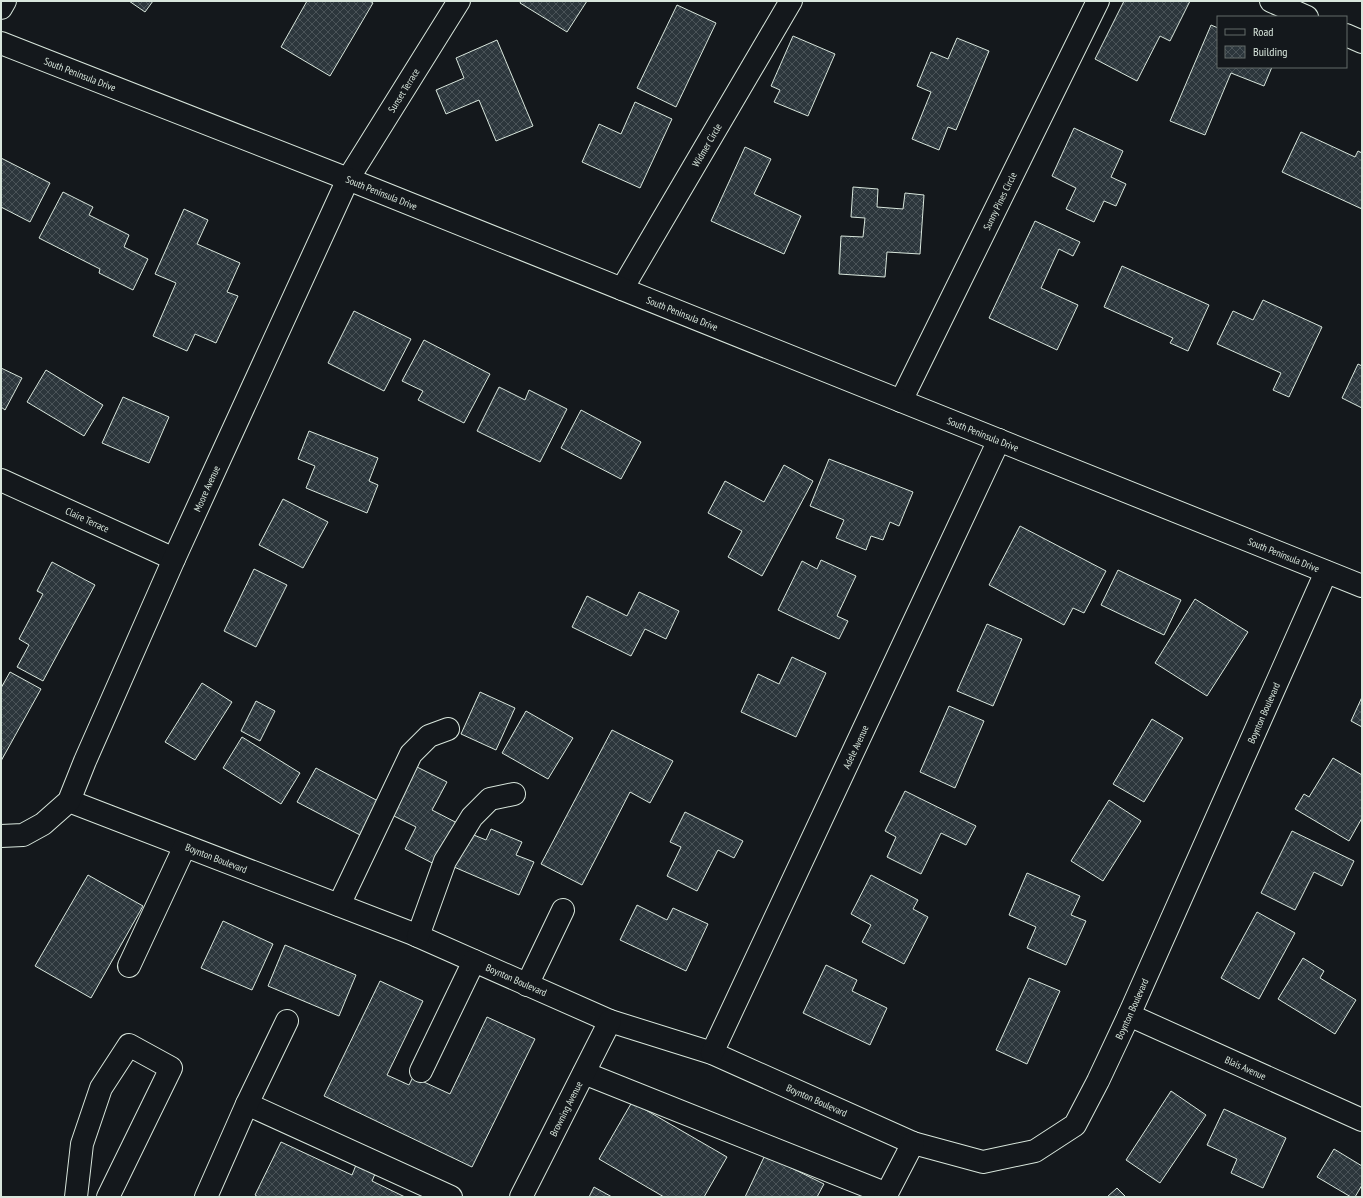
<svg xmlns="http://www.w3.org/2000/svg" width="1363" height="1198" font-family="'PT Sans Narrow',sans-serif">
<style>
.building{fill:url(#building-cross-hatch);stroke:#d8e6dc}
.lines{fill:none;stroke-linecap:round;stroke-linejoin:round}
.minor-casing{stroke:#d8e6dc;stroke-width:24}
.major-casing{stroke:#d8e6dc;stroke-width:24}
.minor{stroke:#14181c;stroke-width:22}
.major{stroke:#14181c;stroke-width:22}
.labels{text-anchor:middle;stroke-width:3;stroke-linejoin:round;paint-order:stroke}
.street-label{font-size:10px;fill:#d8e6dc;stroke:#14181c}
</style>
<defs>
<pattern id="building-cross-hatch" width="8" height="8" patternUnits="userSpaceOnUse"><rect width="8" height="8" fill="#2c363c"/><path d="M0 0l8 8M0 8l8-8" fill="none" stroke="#4a5358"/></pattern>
</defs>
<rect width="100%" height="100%" fill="#14181c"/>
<path class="building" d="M129,1H153L145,12Z
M307,1H370L373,3L330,76L281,47Z
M521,1H587L567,32L520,3Z
M1124,1H1190L1170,41L1160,36L1137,81L1095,59Z
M677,5L716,23L676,107L637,88Z
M1211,25L1218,28V67H1272L1264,86L1231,73L1205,135L1170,121Z
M793,36L835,54L808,116L774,102L780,90L771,86Z
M957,38L989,51L956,130L948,127L939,150L912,139L931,92L917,86L931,52L948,59Z
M497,40L533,126L496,141L479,100L446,114L436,90L464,78L456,58Z
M635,102L672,119L640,188L582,162L599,124L621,134Z
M1074,128L1123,151L1111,177L1126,184L1116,206L1104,201L1094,222L1066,209L1076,188L1052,176Z
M1301,132L1355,157L1358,151L1362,153V209L1282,172Z
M745,147L771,159L754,194L801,216L784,254L711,221Z
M1,158L50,183L30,222L1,207Z
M853,187L878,189L877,207L903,209L905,193L924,195L920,254L887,252L885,277L839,274L841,236L863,237L865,218L851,217Z
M63,192L93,207L89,215L129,235L124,247L148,259L133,290L99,273L100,269L39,238Z
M184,209L208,220L197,244L240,263L227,292L238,296L216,343L195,334L187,351L153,336L176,283L155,274Z
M1035,221L1080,242L1073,256L1059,249L1041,288L1078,305L1057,350L989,318Z
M1122,266L1209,305L1188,351L1170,343L1173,338L1104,307Z
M1263,300L1322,327L1289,397L1273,390L1281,373L1217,344L1233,311L1253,320Z
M354,311L411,339L384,391L328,363Z
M424,340L490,374L464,423L418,400L423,391L402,381Z
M1358,364L1362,366V408L1342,398Z
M1,368L22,378L5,410L1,407Z
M46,370L103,405L84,436L27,402Z
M499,387L525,400L529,390L567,409L540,462L477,431Z
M123,397L169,417L149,463L102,443Z
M581,410L641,442L621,479L561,448Z
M309,431L378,458L369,481L378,485L367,513L306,488L315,466L298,459Z
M829,459L913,492L899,526L890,522L883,540L871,536L866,550L836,538L844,520L810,506Z
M784,465L813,481L762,576L728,557L742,531L708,513L725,481L764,502Z
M283,499L328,522L303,568L259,545Z
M1020,526L1106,571L1084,613L1073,608L1064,625L989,585Z
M821,560L856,576L837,616L848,621L839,639L778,610L802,561L817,569Z
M52,562L95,585L43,681L17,667L29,645L19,639L43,594L37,591Z
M254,569L287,585L256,647L224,631Z
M1118,570L1181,600L1164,635L1101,605Z
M639,592L679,611L666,639L645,629L631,656L572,627L587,596L627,616Z
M1195,599L1248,632L1207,696L1155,663Z
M987,624L1022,639L993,706L957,691Z
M792,657L826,673L796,737L741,712L758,674L779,684Z
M10,672L41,689L1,761V688Z
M202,683L232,702L195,760L165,742Z
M480,692L515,708L496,750L461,734Z
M1362,697V727L1351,721Z
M256,701L275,711L260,741L241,731Z
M949,706L984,721L955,788L920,772Z
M526,711L573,738L548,779L502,753Z
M1152,719L1183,738L1144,802L1113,784Z
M612,730L673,761L650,803L630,792L582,885L541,864Z
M242,737L300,773L281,804L223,768Z
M1333,758L1362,775V818L1349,841L1295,809L1304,794L1309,797Z
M415,766L447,782L432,810L461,825L440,867L405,849L416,827L390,814Z
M316,768L378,801L360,835L297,802Z
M905,791L976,826L966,845L941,833L921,874L887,857L896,837L885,831Z
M1109,800L1141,821L1103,881L1071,861Z
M685,812L743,841L734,858L718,850L697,891L667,876L681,847L670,842Z
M491,829L522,842L516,855L534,862L519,895L454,867L469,833L486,840Z
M1292,831L1354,861L1342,886L1314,872L1295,910L1261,893Z
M1027,873L1080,896L1071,915L1086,921L1066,965L1027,948L1036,927L1009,915Z
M88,875L143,906L91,998L35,966Z
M871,875L918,900L913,909L928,917L904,964L862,942L871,925L851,914Z
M637,905L667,920L673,908L708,924L686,971L620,940Z
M1257,912L1295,933L1259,999L1221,978Z
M223,921L273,944L252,990L201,968Z
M285,945L356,975L339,1016L268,986Z
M1303,958L1324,971L1320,978L1356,1000L1335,1034L1278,999Z
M826,965L857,980L852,991L887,1008L870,1045L803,1013Z
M1029,978L1060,991L1027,1064L996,1050Z
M380,981L423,1001L387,1075L409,1085L413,1077L450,1094L487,1017L535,1039L472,1167L324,1096Z
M1171,1091L1206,1115L1160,1183L1126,1160Z
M632,1102L727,1157L704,1197H664L599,1159Z
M1224,1109L1286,1138L1263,1188L1231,1173L1237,1159L1207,1145Z
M281,1142L352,1175L356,1165L375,1174L372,1181L405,1197H258L255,1195Z
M1334,1149L1362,1166V1185L1355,1197H1351L1317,1177Z
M765,1155L824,1184L817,1197H745Z
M594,1187L612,1197H589Z
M1117,1188L1126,1197H1107Z"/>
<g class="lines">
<g class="minor-casing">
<g id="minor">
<path d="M1271,1L1307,17"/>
<path d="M1,8L5,1"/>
<path d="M1346,35L1362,42"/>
<path id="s1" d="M622,289L791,1"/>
<path id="s2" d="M901,401L1098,1"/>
<path id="s3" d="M1,480L174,559"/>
<path id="s4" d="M69,801L411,933L610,1021L712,1053L913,1143L983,1162L1035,1151L1075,1125L1098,1081L1129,1015L1326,572"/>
<path id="s5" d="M1,836L23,835L43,824L69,801L85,761L174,559L348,179L459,1"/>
<path d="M339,905L411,754L429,736L448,729"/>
<path d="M418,936L445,861L472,817L490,799L514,794"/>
<path d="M129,966L185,846"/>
<path d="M527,985L563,910"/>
<path id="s6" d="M1129,1015L1362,1120"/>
<path id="s7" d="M712,1053L999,440"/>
<path d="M421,1071L474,961"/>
<path d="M584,1073L887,1194"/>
<path d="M247,1104L451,1197"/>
<path d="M76,1197L82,1144L101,1088L129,1045L171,1068L108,1197"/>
<path d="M206,1197L247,1104L287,1021"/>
<path id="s8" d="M521,1197L610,1021"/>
<path d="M885,1197L913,1143"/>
</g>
</g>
<g class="major-casing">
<g id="major">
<path id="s9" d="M1,43L348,179L1362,586"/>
</g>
</g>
<use href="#minor" class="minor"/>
<use href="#major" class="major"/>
</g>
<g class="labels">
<g class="street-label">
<text dy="4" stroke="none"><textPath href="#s9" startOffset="85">South Peninsula Drive</textPath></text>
<text dy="4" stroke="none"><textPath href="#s5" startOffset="866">Sunset Terrace</textPath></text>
<text dy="4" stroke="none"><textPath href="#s1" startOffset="167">Widmer Circle</textPath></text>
<text dy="4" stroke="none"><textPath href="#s9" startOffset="409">South Peninsula Drive</textPath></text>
<text dy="4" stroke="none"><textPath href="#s2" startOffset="223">Sunny Pines Circle</textPath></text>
<text dy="4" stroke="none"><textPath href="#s9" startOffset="733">South Peninsula Drive</textPath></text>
<text dy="4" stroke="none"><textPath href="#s9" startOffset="1057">South Peninsula Drive</textPath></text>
<text dy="4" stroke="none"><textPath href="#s5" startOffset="421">Moore Avenue</textPath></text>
<text dy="4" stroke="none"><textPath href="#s3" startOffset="95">Claire Terrace</textPath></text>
<text dy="4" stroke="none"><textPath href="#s9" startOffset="1381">South Peninsula Drive</textPath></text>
<text dy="4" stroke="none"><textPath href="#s4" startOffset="1538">Boynton Boulevard</textPath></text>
<text dy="4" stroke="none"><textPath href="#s7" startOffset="338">Adele Avenue</textPath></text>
<text dy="4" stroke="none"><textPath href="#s4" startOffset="158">Boynton Boulevard</textPath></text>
<text dy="4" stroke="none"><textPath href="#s4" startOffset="482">Boynton Boulevard</textPath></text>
<text dy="4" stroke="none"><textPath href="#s4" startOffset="1214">Boynton Boulevard</textPath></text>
<text dy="4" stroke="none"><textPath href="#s6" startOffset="128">Blais Avenue</textPath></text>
<text dy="4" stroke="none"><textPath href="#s4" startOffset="806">Boynton Boulevard</textPath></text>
<text dy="4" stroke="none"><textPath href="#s8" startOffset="99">Browning Avenue</textPath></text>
</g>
</g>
<rect width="1363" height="1198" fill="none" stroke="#d8e6dc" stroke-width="4"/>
<rect x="1217" y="16" width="130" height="52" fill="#14181c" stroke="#626a69"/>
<rect x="1225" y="29" width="20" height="6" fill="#14181c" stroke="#626a69"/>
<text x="1253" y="36" font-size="12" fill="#d8e6dc">Road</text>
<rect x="1225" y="46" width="20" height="12" fill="url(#building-cross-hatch)" stroke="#626a69"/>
<text x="1253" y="56" font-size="12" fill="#d8e6dc">Building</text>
</svg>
